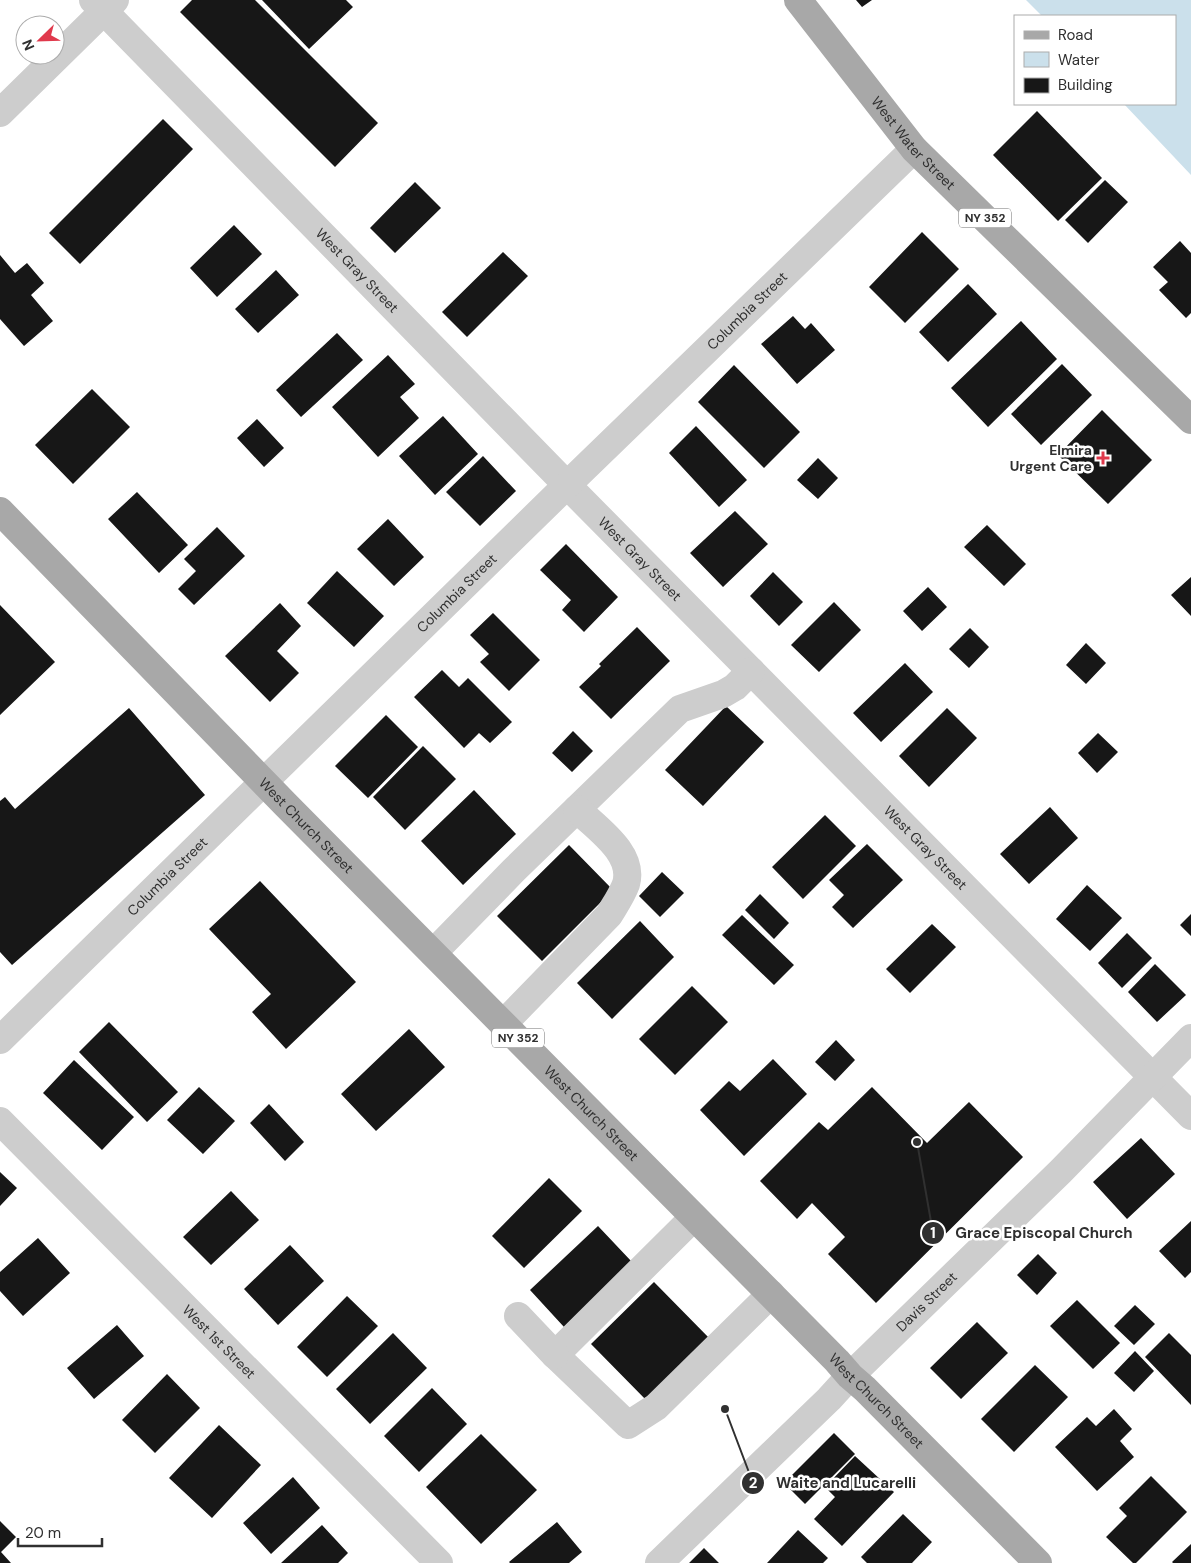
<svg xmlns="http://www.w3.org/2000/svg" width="1191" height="1563" font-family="'DM Sans',sans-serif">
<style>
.water{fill:#cbe0eb}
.building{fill:#171717}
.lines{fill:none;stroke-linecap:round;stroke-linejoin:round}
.minor{stroke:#cdcdcd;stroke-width:28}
.major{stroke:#a8a8a8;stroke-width:28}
.poi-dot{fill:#e0394c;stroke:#fff;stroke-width:2}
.labels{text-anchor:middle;stroke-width:5;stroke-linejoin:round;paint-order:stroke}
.shield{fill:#fff;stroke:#6e6e6e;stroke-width:1}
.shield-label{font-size:12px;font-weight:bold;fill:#303030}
.street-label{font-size:14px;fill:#303030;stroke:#fff}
.poi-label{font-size:14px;font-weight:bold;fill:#303030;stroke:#fff;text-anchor:end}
.leader{fill:none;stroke:#303030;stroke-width:2}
.callout-dot{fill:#303030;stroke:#fff;stroke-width:2}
.mark-label{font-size:15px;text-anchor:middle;font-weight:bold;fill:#fff}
.callout-label{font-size:15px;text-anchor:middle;font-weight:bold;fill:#303030;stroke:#fff;stroke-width:5;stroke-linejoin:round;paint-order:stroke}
</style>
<rect width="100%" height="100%" fill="#fff"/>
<path class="water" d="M1026,0H1191V175L1124,104H1175V16H1042Z"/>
<path class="building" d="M192,0H255L378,123L335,167L180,12Z
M262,0H346L353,7L309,49Z
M856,0H872L862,7Z
M1037,111L1102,178L1058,221L993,155Z
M163,119L193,149L80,264L49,233Z
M1105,180L1128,202L1088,243L1065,220Z
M415,182L441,208L395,253L370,228Z
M234,225L262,254L217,297L190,268Z
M922,232L959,269L905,323L869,287Z
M1180,241L1191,253V313L1186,318L1159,290L1168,282L1153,267Z
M503,252L528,276L467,337L442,312Z
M0,255L15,273L27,263L44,283L31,295L53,321L24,346L0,319Z
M276,270L299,295L258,333L235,309Z
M968,284L997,314L948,362L919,332Z
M793,316L805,329L811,323L835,350L797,384L761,344Z
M1021,321L1057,359L988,427L951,388Z
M337,333L363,360L301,417L276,390Z
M388,355L415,384L400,397L419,418L378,457L332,407Z
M1062,364L1092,395L1041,445L1011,414Z
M734,365L800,432L764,468L698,402Z
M92,389L130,427L73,484L35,445Z
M1102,410L1152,460L1108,504L1058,455Z
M443,416L478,454L435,495L399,456Z
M257,419L284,448L264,467L237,438Z
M696,426L747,480L719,507L669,453Z
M483,456L516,491L480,526L446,492Z
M818,458L838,478L818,499L797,480Z
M137,492L188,545L159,573L108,519Z
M735,511L768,544L723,587L690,553Z
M388,519L424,557L394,586L357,549Z
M987,525L1026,564L1004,586L964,547Z
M217,527L245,556L194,605L178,589L196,571L184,559Z
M566,544L618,597L584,632L562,610L571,600L540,570Z
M337,571L384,616L354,647L307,603Z
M773,572L803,602L779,626L750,596Z
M1191,577V616L1171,595Z
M928,587L947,607L922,631L903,611Z
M834,602L861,630L819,672L791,645Z
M280,603L301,626L277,651L299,673L270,702L225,656Z
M0,605L55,662L0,715Z
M493,613L540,660L509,691L480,662L489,654L470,635Z
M637,627L670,661L611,719L579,687L601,666L599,664Z
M970,628L989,647L969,668L949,649Z
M1086,643L1106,663L1086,684L1066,665Z
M905,663L933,692L881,742L853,713Z
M442,670L459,687L468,678L512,722L490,743L479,733L464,748L414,697Z
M726,706L764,742L703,806L665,770Z
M129,708L205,795L12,965L0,952V801L5,797L15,809Z
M947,708L977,738L929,787L899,756Z
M386,715L418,747L368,798L335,766Z
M573,731L593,751L572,772L552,753Z
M1098,733L1118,752L1097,773L1078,753Z
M423,746L456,779L405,830L373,797Z
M474,790L516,834L463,885L421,841Z
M1050,807L1078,838L1029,884L1000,854Z
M825,815L856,846L803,899L772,867Z
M867,844L903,880L853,928L832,907L844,895L829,880Z
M569,845L613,890L542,961L497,916Z
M662,872L684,893L660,917L639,896Z
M260,881L356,982L286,1049L252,1012L271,994L209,929Z
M1087,885L1122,918L1090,951L1056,919Z
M760,894L789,923L774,939L745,910Z
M1191,914V936L1180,925Z
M742,915L794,965L774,985L722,935Z
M640,921L674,957L612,1019L577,983Z
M932,924L956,947L910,993L886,969Z
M1127,933L1152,958L1122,988L1098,963Z
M1155,964L1186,995L1157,1022L1128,992Z
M692,986L728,1022L675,1075L639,1039Z
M109,1022L178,1092L147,1122L79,1052Z
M409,1029L445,1067L376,1131L341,1094Z
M836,1040L855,1060L835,1081L815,1062Z
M773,1059L807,1094L744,1156L700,1110L729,1081L740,1091Z
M74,1060L134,1117L102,1150L43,1093Z
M199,1087L235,1121L203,1154L167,1120Z
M872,1087L927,1143L969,1102L1023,1157L876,1303L828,1254L845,1237L812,1203L797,1219L760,1181L819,1122L828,1130Z
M269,1104L304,1142L285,1161L250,1123Z
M1141,1138L1175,1174L1127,1219L1093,1182Z
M0,1172L17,1188L0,1206Z
M549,1178L582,1211L524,1268L492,1236Z
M231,1191L259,1220L211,1265L183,1237Z
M1191,1221V1272L1185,1278L1159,1251Z
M598,1226L632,1262L564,1327L530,1290Z
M38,1238L70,1273L23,1316L0,1291V1272Z
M290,1245L324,1281L278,1325L244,1289Z
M1038,1254L1057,1273L1037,1295L1017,1275Z
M654,1282L712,1341L649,1403L591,1344Z
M347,1296L378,1326L327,1377L297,1347Z
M1077,1300L1120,1343L1093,1369L1050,1326Z
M1135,1305L1155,1324L1134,1345L1114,1326Z
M977,1322L1008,1353L961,1399L930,1368Z
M117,1325L144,1356L94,1399L67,1368Z
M393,1333L427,1368L370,1424L336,1389Z
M1169,1333L1191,1355V1405L1145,1357Z
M1135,1351L1154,1371L1134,1392L1114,1373Z
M1035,1365L1068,1397L1014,1452L981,1419Z
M167,1374L200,1408L155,1453L122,1420Z
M432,1388L467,1424L419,1472L384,1436Z
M1114,1409L1132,1429L1120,1441L1134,1457L1097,1491L1055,1447L1087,1417L1096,1426Z
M219,1425L261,1465L212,1518L169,1478Z
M834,1433L855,1454L805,1504L784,1483Z
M481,1434L537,1490L481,1544L426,1487Z
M855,1456L894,1492L842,1546L814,1519L835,1497L825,1487Z
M1151,1476L1187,1512L1136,1563H1133L1106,1537L1127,1516L1119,1508Z
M293,1477L320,1508L271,1554L243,1523Z
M903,1514L932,1542L912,1563H867L861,1557Z
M0,1521L16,1537L1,1552L11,1563H0Z
M557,1522L582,1552L569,1563H510L509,1562Z
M322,1525L348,1553L338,1563H281Z
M798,1530L828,1558L823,1563H767Z
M1191,1544V1563H1173L1172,1562Z
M704,1548L719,1563H689Z"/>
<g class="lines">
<g class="minor">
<path id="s1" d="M93,0L567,485L1191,1116"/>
<path d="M0,113L115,0"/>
<path d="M433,953L514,870L680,709L723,694L735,687L751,671"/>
<path d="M503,1024L609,915C615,905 622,895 626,884C635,853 596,828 577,809"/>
<path id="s2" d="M0,1040L567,485L914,149"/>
<path id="s3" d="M0,1121L439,1563"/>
<path d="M694,1217L555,1355L628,1425L656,1407L771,1294"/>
<path d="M518,1316L555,1355"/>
<path id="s4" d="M659,1563L829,1399L850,1376L1060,1172L1191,1038"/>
</g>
<g class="major">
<path id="s5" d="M798,0L914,149L1191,420"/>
<path id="s6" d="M0,511L286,805L837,1361L850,1376L865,1389L1038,1563"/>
</g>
</g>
<path class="poi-dot" d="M1100.5 450.5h5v5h5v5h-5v5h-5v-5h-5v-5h5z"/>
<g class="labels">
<g class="shield">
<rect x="959" y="208.5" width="52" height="19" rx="4"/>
<rect x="492" y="1028.5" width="52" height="19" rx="4"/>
</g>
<g class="shield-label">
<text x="985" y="222">NY 352</text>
<text x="518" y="1042">NY 352</text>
</g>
<g class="street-label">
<text dy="5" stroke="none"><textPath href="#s5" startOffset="184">West Water Street</textPath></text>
<text dy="5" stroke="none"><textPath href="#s1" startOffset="378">West Gray Street</textPath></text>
<text dy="5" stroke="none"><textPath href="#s2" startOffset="1044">Columbia Street</textPath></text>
<text dy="5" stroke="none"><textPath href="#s1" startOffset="782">West Gray Street</textPath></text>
<text dy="5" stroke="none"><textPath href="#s2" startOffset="639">Columbia Street</textPath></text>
<text dy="5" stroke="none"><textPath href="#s6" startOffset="439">West Church Street</textPath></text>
<text dy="5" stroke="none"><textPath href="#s1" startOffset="1188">West Gray Street</textPath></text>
<text dy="5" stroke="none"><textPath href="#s2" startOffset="234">Columbia Street</textPath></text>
<text dy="5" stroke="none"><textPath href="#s6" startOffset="844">West Church Street</textPath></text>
<text dy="5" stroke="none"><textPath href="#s4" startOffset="374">Davis Street</textPath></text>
<text dy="5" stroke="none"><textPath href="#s3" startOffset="311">West 1st Street</textPath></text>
<text dy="5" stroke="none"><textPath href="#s6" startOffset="1249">West Church Street</textPath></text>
</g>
<g class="poi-label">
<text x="1092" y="455">Elmira<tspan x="1092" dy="16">Urgent Care</tspan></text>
</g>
</g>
<path class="leader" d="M917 1142L933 1233M725 1409L753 1483"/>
<g class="callout-dot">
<circle cx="917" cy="1142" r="5"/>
<circle cx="725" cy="1409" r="5"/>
<circle cx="933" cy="1233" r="12"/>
<circle cx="753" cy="1483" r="12"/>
</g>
<g class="mark-label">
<text x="933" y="1238">1</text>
<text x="753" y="1488">2</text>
</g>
<g class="callout-label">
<text x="1044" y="1238">Grace Episcopal Church</text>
<text x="846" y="1488">Waite and Lucarelli</text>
</g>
<rect x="1014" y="15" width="162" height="90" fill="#ffffff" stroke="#acacac"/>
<rect x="1024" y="31" width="25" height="8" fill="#a8a8a8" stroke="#acacac"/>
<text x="1058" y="40" font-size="15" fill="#303030">Road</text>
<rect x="1024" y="52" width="25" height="15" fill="#cbe0eb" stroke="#acacac"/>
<text x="1058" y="65" font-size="15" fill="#303030">Water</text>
<rect x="1024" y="78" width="25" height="15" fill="#171717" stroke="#acacac"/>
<text x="1058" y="90" font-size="15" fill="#303030">Building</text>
<g transform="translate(40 40) rotate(247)"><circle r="24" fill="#ffffff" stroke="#acacac"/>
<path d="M0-4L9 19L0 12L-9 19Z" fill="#e0394c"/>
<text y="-8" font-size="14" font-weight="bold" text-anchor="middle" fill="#303030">N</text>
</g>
<path d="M18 1538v8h84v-8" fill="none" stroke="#303030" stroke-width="2.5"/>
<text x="25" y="1538" font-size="15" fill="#303030" stroke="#ffffff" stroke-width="4" paint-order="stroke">20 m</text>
</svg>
